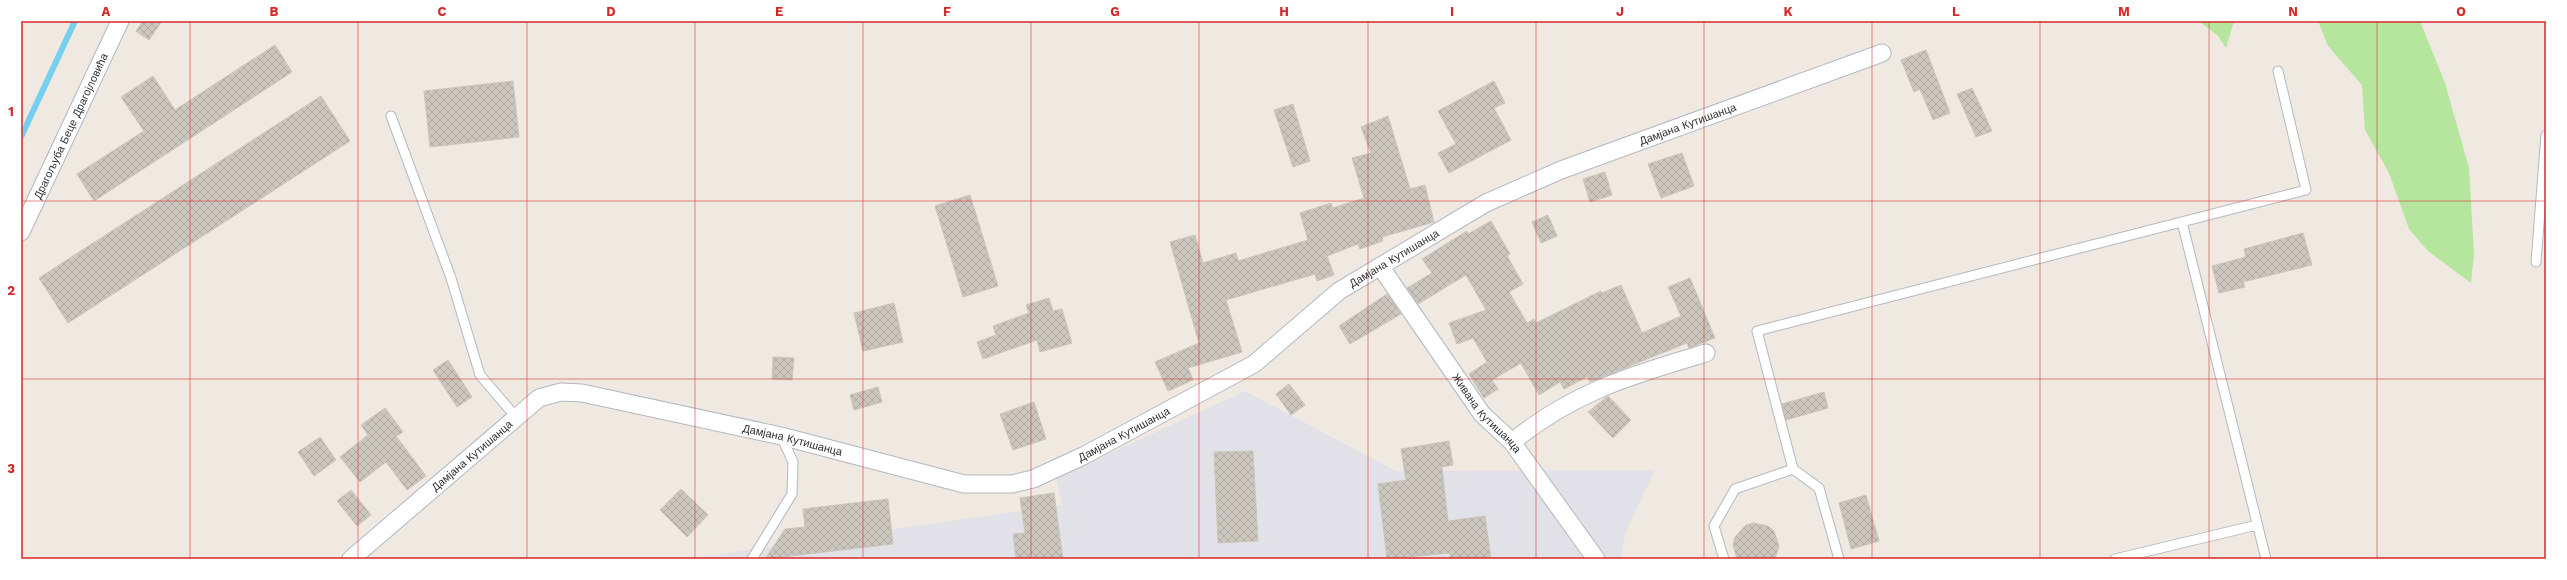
<svg xmlns="http://www.w3.org/2000/svg" width="2567" height="580" font-family="'Work Sans',sans-serif">
<style>
.industrial{fill:#e3e1e8}
.grass{fill:#b6e59e}
.lines{fill:none;stroke-linecap:round;stroke-linejoin:round}
.stream{stroke:#75cff0;stroke-width:6}
.building{fill:url(#building-cross-hatch);stroke:#cbc5ba}
.lane-casing{stroke:#b4b7c1;stroke-width:11}
.street-casing{stroke:#b4b7c1;stroke-width:19}
.lane{stroke:#fff;stroke-width:9}
.street{stroke:#fff;stroke-width:17}
.grid{fill:none;stroke:#d62828;stroke-width:1;stroke-opacity:0.55}
.labels{text-anchor:middle;stroke-width:3;stroke-linejoin:round;paint-order:stroke}
.street-label{font-size:11px;fill:#2e2e2e;stroke:#fff}
.neatline{fill:none;stroke:#d62828;stroke-width:1.5}
.grid-label{font-size:13px;text-anchor:middle;font-weight:bold;fill:#d62828}
</style>
<defs>
<pattern id="building-cross-hatch" width="8" height="8" patternUnits="userSpaceOnUse"><rect width="8" height="8" fill="#cbc7bf"/><path d="M0 0l8 8M0 8l8-8" fill="none" stroke="#afaba4"/></pattern>
</defs>
<rect width="100%" height="100%" fill="#efe9e1"/>
<path class="industrial" d="M1245,391L1396,471L1655,470L1626,531L1620,559H685L1062,505L1056,478Z"/>
<path class="grass" d="M2199,21H2234L2226,48L2218,36Z
M2318,21H2420L2445,83L2469,168L2474,254L2471,283L2428,251L2409,229L2389,173L2365,130L2362,85L2328,46Z"/>
<g class="lines">
<path class="stream" d="M21,137L75,21"/>
</g>
<path class="building" d="M143,21H162L149,40L136,31Z
M275,45L292,72L94,201L77,174L144,131L121,97L153,76L175,110Z
M1926,50L1950,113L1933,120L1920,89L1914,92L1901,60Z
M513,81L519,137L430,147L424,91Z
M1494,81L1505,103L1494,108L1511,140L1449,173L1438,153L1456,144L1438,111Z
M1972,88L1992,131L1976,137L1957,94Z
M321,96L350,141L68,323L39,278Z
M1293,104L1310,161L1293,167L1274,110Z
M1388,116L1410,189L1425,185L1434,222L1382,237L1383,241L1360,249L1358,244L1327,256L1334,275L1317,281L1315,274L1226,300L1242,352L1188,368L1193,380L1168,391L1155,362L1199,343L1170,242L1195,235L1203,263L1236,253L1238,261L1308,240L1300,213L1331,203L1333,208L1364,198L1352,158L1371,153L1361,127Z
M1682,153L1694,186L1661,198L1648,164Z
M1605,172L1612,195L1590,202L1583,179Z
M970,195L998,286L963,297L935,206Z
M1548,215L1557,236L1541,243L1532,222Z
M1491,221L1510,254L1507,256L1523,284L1509,292L1527,323L1534,319L1536,323L1601,291L1602,293L1621,285L1642,333L1681,316L1668,287L1690,278L1715,338L1689,348L1687,343L1590,382L1587,377L1564,389L1560,382L1539,395L1521,363L1492,380L1498,389L1484,398L1469,374L1487,362L1473,338L1457,344L1449,323L1486,310L1466,275L1418,304L1407,288L1432,273L1422,259L1467,231L1468,234Z
M2303,233L2312,265L2243,282L2245,287L2219,293L2212,266L2246,257L2244,249Z
M1387,294L1401,314L1350,344L1339,326Z
M1049,298L1053,311L1062,309L1072,343L1040,352L1037,340L983,359L977,342L996,335L993,326L1029,313L1026,305Z
M894,303L903,342L863,351L854,313Z
M773,357L794,358L792,380L772,379Z
M448,360L472,397L457,407L433,370Z
M1289,384L1305,405L1291,415L1276,394Z
M878,387L882,402L854,410L850,395Z
M1824,392L1828,408L1786,420L1782,404Z
M1608,396L1631,420L1613,438L1588,412Z
M1034,402L1046,439L1013,450L1000,414Z
M385,408L403,432L396,436L426,476L407,490L386,462L360,482L340,457L368,435L361,425Z
M320,437L336,460L314,476L298,452Z
M1449,441L1453,465L1442,467L1448,521L1485,516L1491,559H1450V553L1387,559L1378,484L1406,480L1401,449Z
M1253,451L1258,541L1218,543L1214,452Z
M681,489L708,515L687,537L660,510Z
M351,490L371,515L357,526L337,501Z
M1054,493L1063,559H1016L1013,534L1025,533L1020,498Z
M1866,495L1879,541L1851,549L1839,503Z
M888,499L893,544L765,559L785,529L805,527L803,509Z
M1753,523L1768,526L1774,531L1779,546L1775,559H1737L1733,545L1735,537L1746,525Z"/>
<g class="lines">
<g class="lane-casing">
<path id="lane" d="M391,116L451,278L480,375L516,417
M2182,222L2266,559
M2536,262L2546,135
M752,559L792,494L793,462L781,436
M1724,559L1714,526L1735,489L1793,469
M1839,559L1819,488L1793,469L1757,331L2306,190L2278,71
M2115,559L2257,525"/>
</g>
<g class="street-casing">
<g id="street">
<path id="s1" d="M21,232L120,21"/>
<path id="s2" d="M1380,266L1482,414L1512,442L1596,559"/>
<path d="M1512,442C1575,391 1630,376 1706,353"/>
<path id="s3" d="M351,559L539,398L561,392L582,393L781,436L964,484H1012L1033,479L1083,456L1254,364L1339,291L1486,203L1561,170L1882,53"/>
</g>
</g>
<use href="#lane" class="lane"/>
<use href="#street" class="street"/>
</g>
<path class="grid" d="M190,21V559M358,21V559M527,21V559M695,21V559M863,21V559M1031,21V559M1199,21V559M1368,21V559M1536,21V559M1704,21V559M1872,21V559M2040,21V559M2209,21V559M2377,21V559M21,201H2546M21,379H2546"/>
<g class="labels">
<g class="street-label">
<text dy="4" stroke="none"><textPath href="#s3" startOffset="1503">Дамјана Кутишанца</textPath></text>
<text dy="4" stroke="none"><textPath href="#s1" startOffset="117">Драгољуба Беце Драгојловића</textPath></text>
<text dy="4" stroke="none"><textPath href="#s3" startOffset="1179">Дамјана Кутишанца</textPath></text>
<text dy="4" stroke="none"><textPath href="#s2" startOffset="182">Живана Кутишанца</textPath></text>
<text dy="4" stroke="none"><textPath href="#s3" startOffset="855">Дамјана Кутишанца</textPath></text>
<text dy="4" stroke="none"><textPath href="#s3" startOffset="507">Дамјана Кутишанца</textPath></text>
<text dy="4" stroke="none"><textPath href="#s3" startOffset="159">Дамјана Кутишанца</textPath></text>
</g>
</g>
<rect width="2567" height="580" fill="none" stroke="#ffffff" stroke-width="44"/>
<rect x="22" y="22" width="2523" height="536" class="neatline"/>
<g class="grid-label">
<text x="106" y="16">A</text>
<text x="274" y="16">B</text>
<text x="442" y="16">C</text>
<text x="611" y="16">D</text>
<text x="779" y="16">E</text>
<text x="947" y="16">F</text>
<text x="1115" y="16">G</text>
<text x="1284" y="16">H</text>
<text x="1452" y="16">I</text>
<text x="1620" y="16">J</text>
<text x="1788" y="16">K</text>
<text x="1956" y="16">L</text>
<text x="2124" y="16">M</text>
<text x="2293" y="16">N</text>
<text x="2461" y="16">O</text>
<text x="11" y="116">1</text>
<text x="11" y="295">2</text>
<text x="11" y="473">3</text>
</g>
</svg>
